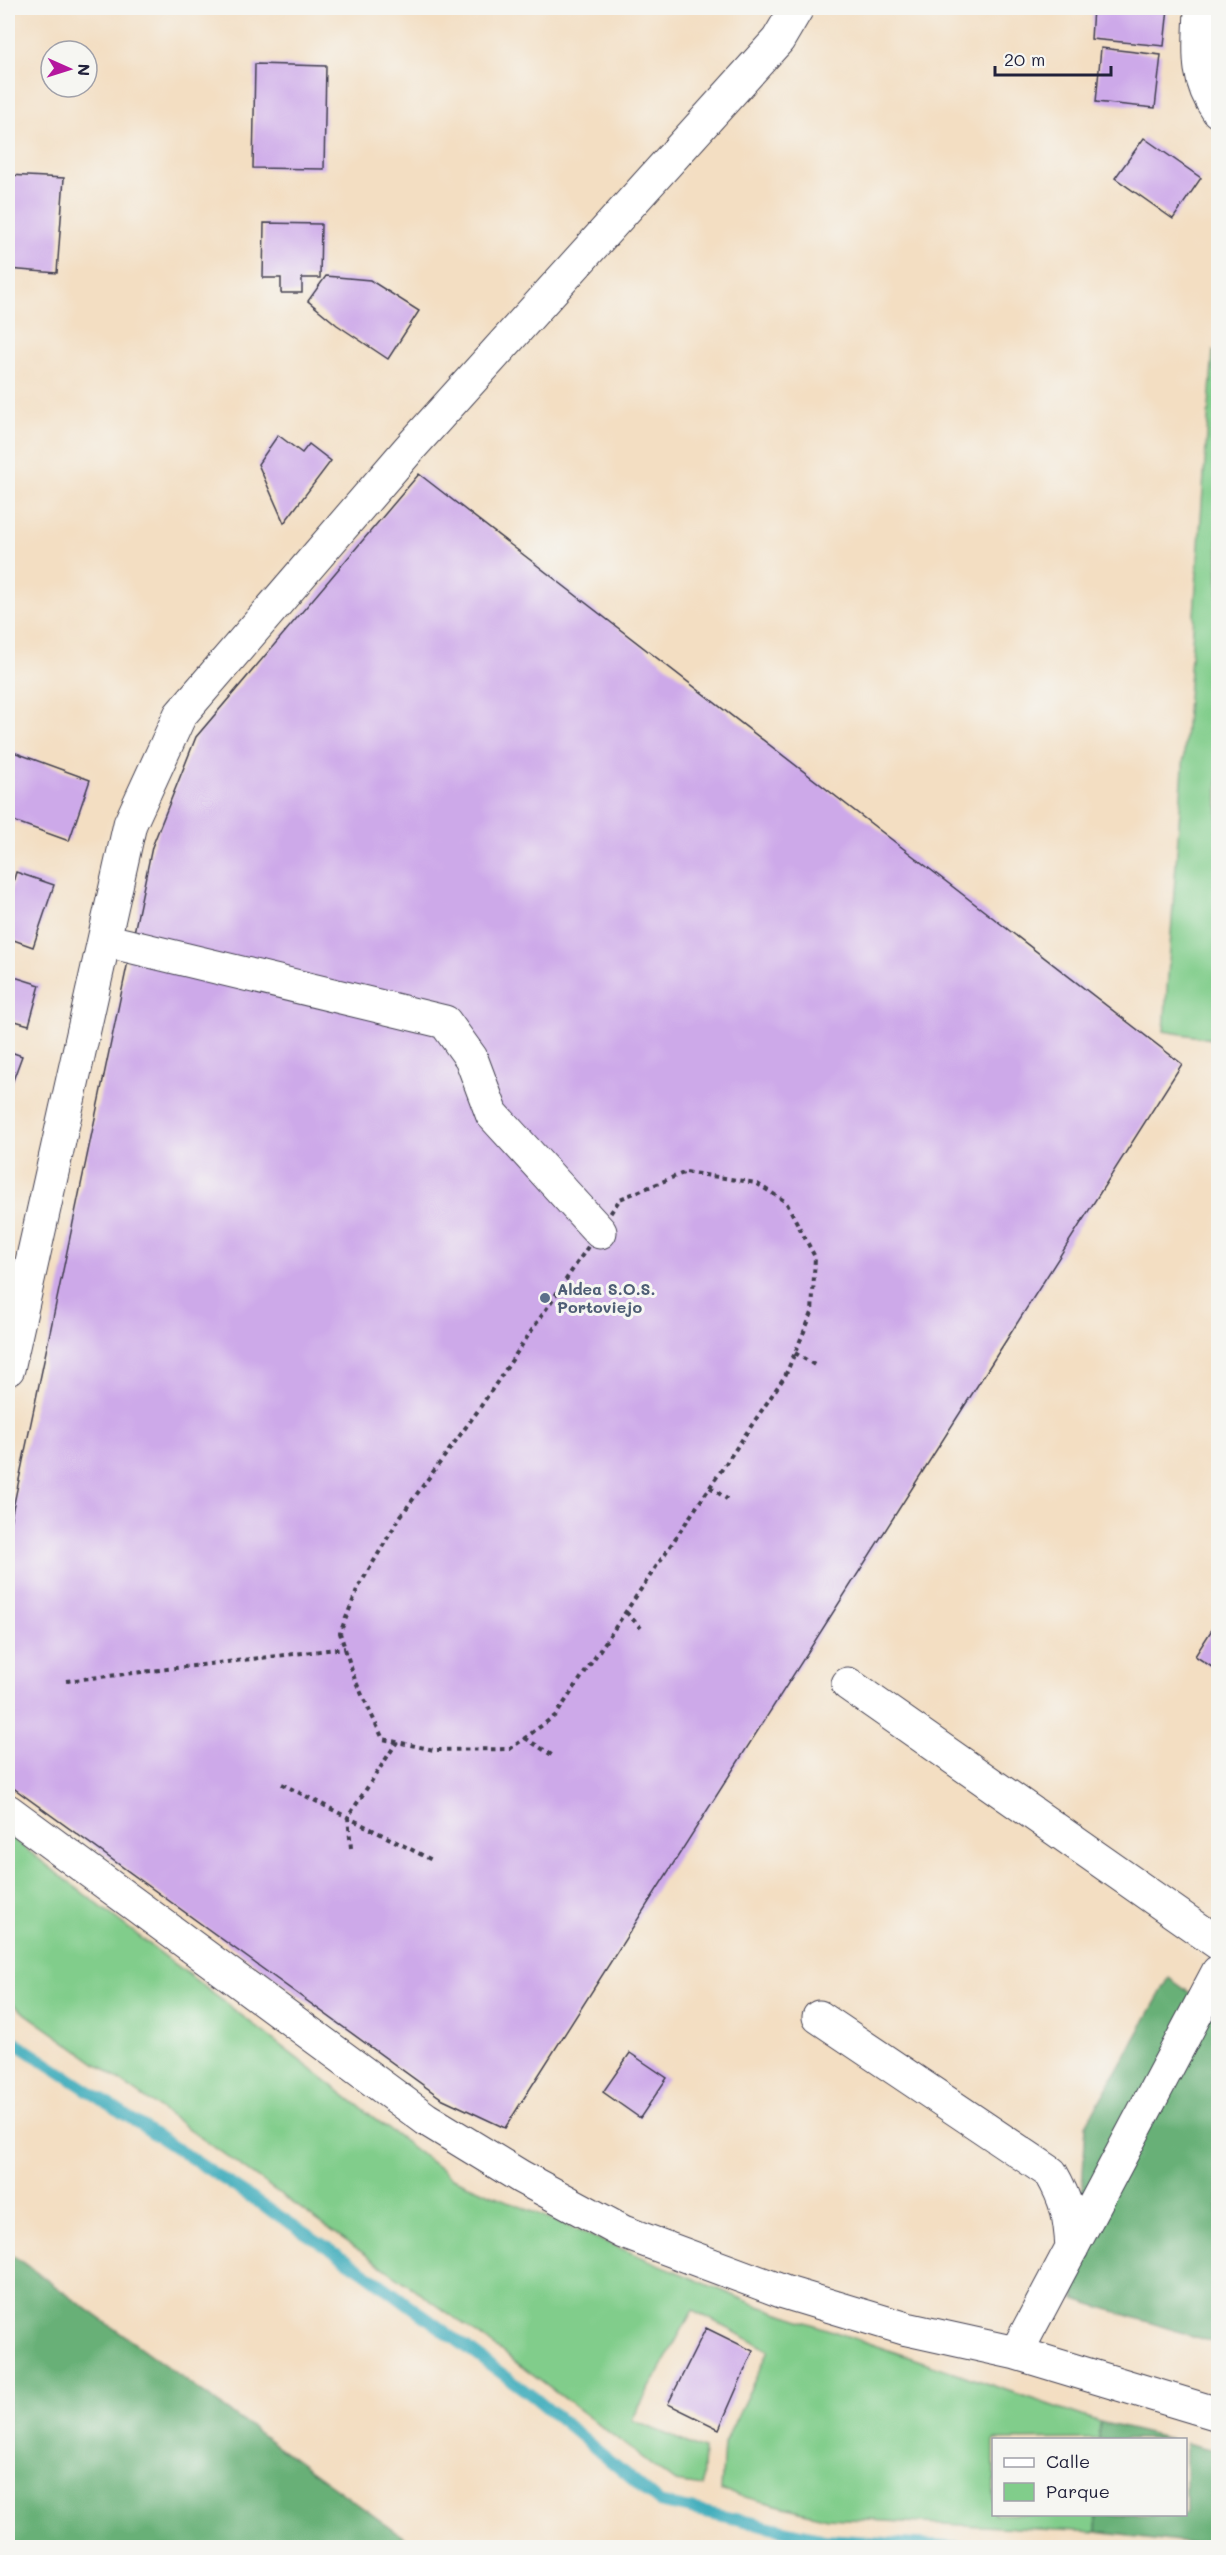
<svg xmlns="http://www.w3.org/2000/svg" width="1226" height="2555" font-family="Mali,sans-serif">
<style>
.green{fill:#81cd8b;stroke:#527863;stroke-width:1.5}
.forest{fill:#68b077;stroke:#456959;stroke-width:1.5}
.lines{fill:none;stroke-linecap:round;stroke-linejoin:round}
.stream{stroke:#3dacbb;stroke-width:12}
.building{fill:#cda9e9}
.minor-casing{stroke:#413e4f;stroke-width:35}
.path{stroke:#413e4f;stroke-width:4;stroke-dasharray:4.5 4.5;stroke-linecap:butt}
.minor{stroke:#fff;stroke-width:33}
.service-dot{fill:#5c6f8a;stroke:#f6f6f2;stroke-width:2}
.labels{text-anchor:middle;stroke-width:6;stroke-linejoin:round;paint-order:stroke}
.service-label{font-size:16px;font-weight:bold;fill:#4e5e75;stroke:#f6f6f2;text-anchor:start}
</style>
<rect width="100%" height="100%" fill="#f6f6f2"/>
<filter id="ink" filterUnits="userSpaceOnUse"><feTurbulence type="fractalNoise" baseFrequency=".0167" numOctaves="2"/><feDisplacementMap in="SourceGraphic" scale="12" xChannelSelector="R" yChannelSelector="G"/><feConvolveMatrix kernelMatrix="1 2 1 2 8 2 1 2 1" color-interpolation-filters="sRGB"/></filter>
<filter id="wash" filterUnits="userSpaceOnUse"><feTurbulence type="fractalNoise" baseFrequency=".008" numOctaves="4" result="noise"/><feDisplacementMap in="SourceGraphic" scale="24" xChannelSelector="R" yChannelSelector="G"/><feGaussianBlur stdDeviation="1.35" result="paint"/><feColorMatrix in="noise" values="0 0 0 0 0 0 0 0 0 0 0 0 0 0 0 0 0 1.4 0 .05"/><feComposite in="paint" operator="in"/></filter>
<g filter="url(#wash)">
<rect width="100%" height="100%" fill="#f3dec2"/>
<path class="green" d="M1213,351L1218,355V1040L1164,1031Z
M8,1835L452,2178L759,2306L1100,2422L1099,2439L994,2440V2514L1097,2515L1096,2532L827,2518L721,2491L724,2444L769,2350L693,2310L632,2420L704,2450L702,2486L675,2482L486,2340L8,2001Z"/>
<path class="forest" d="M1169,1978L1218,2013V2344L1075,2299L1086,2125Z
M8,2252L417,2547H8Z
M1100,2422L1171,2439H1099Z
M1186,2443L1218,2451V2547H1200L1196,2544L1096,2532L1097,2515L1186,2514Z"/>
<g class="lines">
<path class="stream" d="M8,2038L363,2271L535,2398L659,2502L825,2539L962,2548"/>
</g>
<g id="blocks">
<path class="building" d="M1093,8H1168L1164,46L1091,39Z
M1101,48L1161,55L1155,108L1096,102Z
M255,64L326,66L324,169L253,168Z
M1144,138L1201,178L1173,219L1115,178Z
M8,175L64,178L57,273L8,269Z
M264,223L321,224L320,278H302V293H281V278H263Z
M326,276L370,280L419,311L388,359L337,325L308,301Z
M278,435L302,453L309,444L331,461L284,523L258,464Z
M419,474L1182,1064L505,2128L441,2098L8,1784V1532L152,847L196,737Z
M8,750L90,780L69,841L8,819Z
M16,872L54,885L33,947L8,938V899Z
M8,975L40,985L29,1025L8,1019Z
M8,1051L22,1056L8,1094Z
M1218,1620V1671L1195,1656Z
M630,2053L667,2078L640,2118L603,2092Z
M706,2328L753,2351L719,2429L668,2404Z"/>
</g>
</g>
<g filter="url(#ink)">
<use href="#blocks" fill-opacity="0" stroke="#413e4f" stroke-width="1.5"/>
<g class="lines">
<g class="minor-casing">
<path id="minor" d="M1201,8C1200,47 1194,77 1218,111
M104,940L445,1022L471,1058L492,1114L600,1232
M8,1369L130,824L180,715L409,449L778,40L797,8
M848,1684L1218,1943
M8,1811L426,2119L521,2177L623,2232L784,2292L907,2329L1016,2353L1218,2414
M819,2017L1051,2173C1067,2201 1070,2216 1072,2248
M1016,2353L1218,1972"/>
</g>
<path class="path" d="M686,1172L756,1183L786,1202L815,1257L812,1313L785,1376L556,1715L510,1749L434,1750L383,1739L355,1680L340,1633L358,1588L400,1517L477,1412L620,1199Z
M795,1353L818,1367
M710,1487L727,1499
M626,1612L641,1628
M66,1681L345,1648
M525,1738L555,1757
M282,1784L432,1860
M351,1848L348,1817L397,1742"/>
<use href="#minor" class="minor"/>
</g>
</g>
<circle class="service-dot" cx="545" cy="1298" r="6"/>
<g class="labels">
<g class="service-label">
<text x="557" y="1295">Aldea S.O.S.<tspan x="557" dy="18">Portoviejo</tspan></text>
</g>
</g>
<rect width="1226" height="2555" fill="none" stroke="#f6f6f2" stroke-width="30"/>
<rect x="992" y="2438" width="195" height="78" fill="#f6f6f2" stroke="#a1a1a9" stroke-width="1.5"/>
<rect x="1004" y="2458" width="30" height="9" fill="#ffffff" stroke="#a1a1a9" stroke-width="1.5"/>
<text x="1046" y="2468" font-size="18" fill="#22223b">Calle</text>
<rect x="1004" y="2483" width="30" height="18" fill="#81cd8b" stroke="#a1a1a9" stroke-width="1.5"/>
<text x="1046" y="2498" font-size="18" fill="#22223b">Parque</text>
<g transform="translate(69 69) rotate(93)"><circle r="28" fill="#f6f6f2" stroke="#a1a1a9" stroke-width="1.5"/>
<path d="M0-4.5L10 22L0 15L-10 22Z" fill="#b5179e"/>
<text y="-9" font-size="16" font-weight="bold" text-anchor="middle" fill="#22223b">N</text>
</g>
<path d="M995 66v9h116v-9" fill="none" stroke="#22223b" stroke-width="3"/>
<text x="1004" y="66" font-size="18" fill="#22223b" stroke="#f6f6f2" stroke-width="4.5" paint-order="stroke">20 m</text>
</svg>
